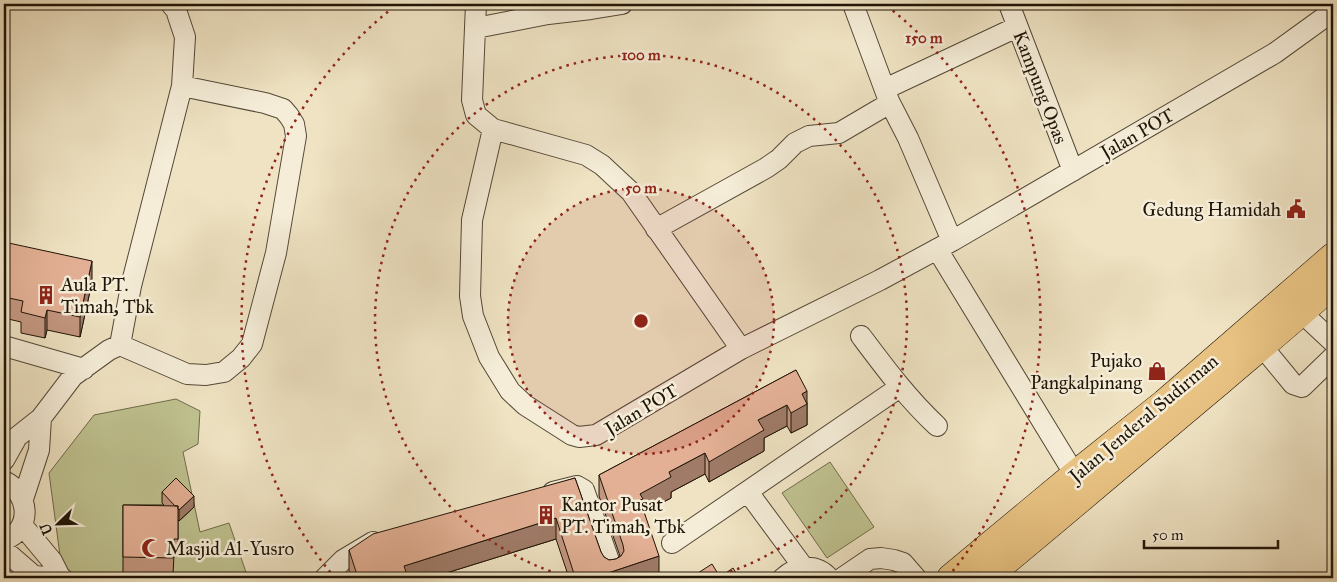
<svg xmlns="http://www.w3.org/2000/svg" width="1337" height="582" font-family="'IM FELL Great Primer',serif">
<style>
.green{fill:#bfc290;stroke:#6f6b4c}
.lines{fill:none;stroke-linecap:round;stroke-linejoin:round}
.minor-casing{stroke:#534836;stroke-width:22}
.highway-casing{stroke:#1f1407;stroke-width:29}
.minor{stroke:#f5edd8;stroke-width:20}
.highway{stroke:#e8c282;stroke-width:28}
.wall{fill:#c39780;stroke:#1f1407}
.shaded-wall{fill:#9f7b68;stroke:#1f1407}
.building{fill:#e3b095;stroke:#1f1407}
.ring{fill:none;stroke:#8f2418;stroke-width:2.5;stroke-dasharray:2.5 5}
.labels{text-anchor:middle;stroke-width:5;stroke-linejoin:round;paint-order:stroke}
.street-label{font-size:19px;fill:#1f1407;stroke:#f5edd8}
.poi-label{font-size:19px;fill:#1f1407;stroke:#f5edd8;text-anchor:start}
.centre{fill:#8f2418;stroke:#f5edd8;stroke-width:2.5}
.ring-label{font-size:15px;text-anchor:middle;font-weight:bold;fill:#8f2418;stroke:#f5edd8;stroke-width:5;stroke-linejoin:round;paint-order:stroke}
</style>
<rect width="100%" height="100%" fill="#efe3c3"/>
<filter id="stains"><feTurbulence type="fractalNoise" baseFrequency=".004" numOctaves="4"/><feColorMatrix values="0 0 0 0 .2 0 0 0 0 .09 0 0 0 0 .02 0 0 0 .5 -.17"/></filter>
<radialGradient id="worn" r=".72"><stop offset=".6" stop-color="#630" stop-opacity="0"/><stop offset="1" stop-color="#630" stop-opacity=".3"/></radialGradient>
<path class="green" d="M176,399L200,411L198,444L183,452L200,532L229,523L248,578H63L49,473L94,415Z
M830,462L874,527L827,558L782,493Z"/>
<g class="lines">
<g class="minor-casing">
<path id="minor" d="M476,4L472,100L476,115L493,129L586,155L602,165L631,192L741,349
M853,4L889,101
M1009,4L1073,171
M476,28L548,14L591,9L622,4
M885,89L1017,27
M493,129L472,220L470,296L473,316L489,357L510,391L525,405L572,435L579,437L596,435L741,349L880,280L952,241L1275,53L1333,11
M656,229L766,168L779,159L795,143L809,136L839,133L890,103L908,138L952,241
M937,249L1075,475
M1302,313L1333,342
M861,336C885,368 908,399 937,426
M120,345L187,374L206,375L224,372L241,358L252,344L276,253L296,136L294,124L289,116L283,109L265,103L182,86
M1261,345L1293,384L1302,387L1333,357
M4,346L84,369
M4,460L17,437L41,418L73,376L109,350L120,345L131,286L182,86L185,37L176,10L171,4
M4,481C30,493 33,530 4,540
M553,492L577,486L584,490L612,569
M748,492L804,568
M23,499L39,450L41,418
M22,525L52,561L60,577
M672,543L900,387
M4,550L34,576L62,578
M325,578L343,560L373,542
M783,578C796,566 816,563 829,578
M842,578L870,559L881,558L894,560L903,563L916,578"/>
</g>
<g class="highway-casing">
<path id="highway" d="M951,578L1075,475L1165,403L1333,257
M985,578C1064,513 1142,446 1221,380C1258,348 1297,317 1333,283"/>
</g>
<use href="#minor" class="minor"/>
<use href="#highway" class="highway"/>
</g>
<path class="wall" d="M4,242L92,282L80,337L47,330L45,338L21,333V322L4,318Z
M796,370L807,403V425L791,433L787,426L764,438V451L709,482L705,474L671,492V498L644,512L659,576L653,578H569L556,539L430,578H351L349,571V550L575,478L601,552L604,557L609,560L616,559L620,556L599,496V475Z
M162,492L194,507L179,521L178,520V555H174L173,574L123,573V505H164L162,503Z"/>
<path class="shaded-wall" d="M92,261V282L80,337V317Z
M47,310V330L45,338V318Z
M807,391V425L791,433V413L802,394Z
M787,405V426L764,438V451L709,482V462L758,420Z
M705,453V474L671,492V498L643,513L640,521V494L669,472Z
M194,496V507L179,521V510Z
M556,518V539L430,578H404V566Z
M659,556V576L653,578H608V573Z"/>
<path class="building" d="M4,242L92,261L80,317L47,310L45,318L21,312L23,301L4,297Z
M796,370L807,391L802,394L807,404L791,413L787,405L758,420L764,430L709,462L705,453L669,472L671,477L640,494L643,499L640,500L659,556L608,573L610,578H572L575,577L556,518L404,566L408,578H358L349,550L373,534L575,478L601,552L604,557L609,560L616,559L621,556L624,551L623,545L599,475Z
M176,478L194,496L179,510L178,509V506H175L162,492Z
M123,505L178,506V539H174L173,558L123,557Z
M712,564L720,577L733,568L739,578H702L698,573Z"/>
<circle cx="641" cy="321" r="133" fill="#8f2418" fill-opacity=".12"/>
<g class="ring">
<circle cx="641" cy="321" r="133"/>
<path d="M572 578A266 266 0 1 1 710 578"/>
<path d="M335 578A400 400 0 0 1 395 6M887 6A400 400 0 0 1 947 578"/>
</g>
<defs>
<g id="civic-bare" transform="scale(1.5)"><path d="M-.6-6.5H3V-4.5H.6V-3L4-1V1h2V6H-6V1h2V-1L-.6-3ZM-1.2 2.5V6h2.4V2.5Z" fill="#8f2418" stroke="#f5edd8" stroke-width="2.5" paint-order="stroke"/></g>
<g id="building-bare" transform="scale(1.5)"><path d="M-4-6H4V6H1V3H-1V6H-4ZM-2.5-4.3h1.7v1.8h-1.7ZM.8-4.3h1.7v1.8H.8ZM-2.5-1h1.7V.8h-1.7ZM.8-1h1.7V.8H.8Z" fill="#8f2418" stroke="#f5edd8" stroke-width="2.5" paint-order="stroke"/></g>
<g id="shop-bare" transform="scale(1.5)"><path d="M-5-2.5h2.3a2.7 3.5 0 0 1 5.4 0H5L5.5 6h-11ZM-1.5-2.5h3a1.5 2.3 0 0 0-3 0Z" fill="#8f2418" stroke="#f5edd8" stroke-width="2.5" paint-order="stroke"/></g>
<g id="mosque-bare" transform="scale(1.5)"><path d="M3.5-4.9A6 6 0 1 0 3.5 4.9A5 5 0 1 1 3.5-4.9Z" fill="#8f2418" stroke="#f5edd8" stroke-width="2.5" paint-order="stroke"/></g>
</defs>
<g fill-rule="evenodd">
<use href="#civic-bare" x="1296" y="209"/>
<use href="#building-bare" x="46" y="295"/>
<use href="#shop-bare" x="1157" y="371"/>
<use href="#building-bare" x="546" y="515"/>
<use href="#mosque-bare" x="151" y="548"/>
</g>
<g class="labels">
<g class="street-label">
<text transform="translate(1041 87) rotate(69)" y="7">Kampung Opas</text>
<text transform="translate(1137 133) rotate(-30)" y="7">Jalan POT</text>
<text transform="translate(641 409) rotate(-31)" y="7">Jalan POT</text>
<text transform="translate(1143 418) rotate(-40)" y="7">Jalan Jenderal Sudirman</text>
</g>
<g class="poi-label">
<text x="1281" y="216" text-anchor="end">Gedung Hamidah</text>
<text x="61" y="291">Aula PT.<tspan x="61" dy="22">Timah, Tbk</tspan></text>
<text x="1142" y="367" text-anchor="end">Pujako<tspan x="1142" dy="22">Pangkalpinang</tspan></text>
<text x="561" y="511">Kantor Pusat<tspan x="561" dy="22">PT. Timah, Tbk</tspan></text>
<text x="166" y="555">Masjid Al-Yusro</text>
</g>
</g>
<circle cx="641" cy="321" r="8" class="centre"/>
<g class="ring-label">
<text x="924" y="43">150 m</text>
<text x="641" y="60">100 m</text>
<text x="641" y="193">50 m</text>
</g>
<rect width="1337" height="582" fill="none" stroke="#efe3c3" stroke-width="20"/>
<rect x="5" y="5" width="1327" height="572" fill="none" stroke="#1f1407" stroke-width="2.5"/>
<rect x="10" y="10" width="1317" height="562" fill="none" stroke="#1f1407"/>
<g transform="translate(58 524) rotate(247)" stroke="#f5edd8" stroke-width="4" paint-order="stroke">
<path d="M0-4L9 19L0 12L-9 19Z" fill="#1f1407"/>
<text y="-8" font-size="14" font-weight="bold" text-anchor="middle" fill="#1f1407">U</text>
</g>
<path d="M1144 540v8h134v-8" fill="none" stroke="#1f1407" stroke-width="2.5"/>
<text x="1152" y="540" font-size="15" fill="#1f1407" stroke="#f5edd8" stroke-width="4" paint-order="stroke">50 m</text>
<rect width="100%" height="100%" filter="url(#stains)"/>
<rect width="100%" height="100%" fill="url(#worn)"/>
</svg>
